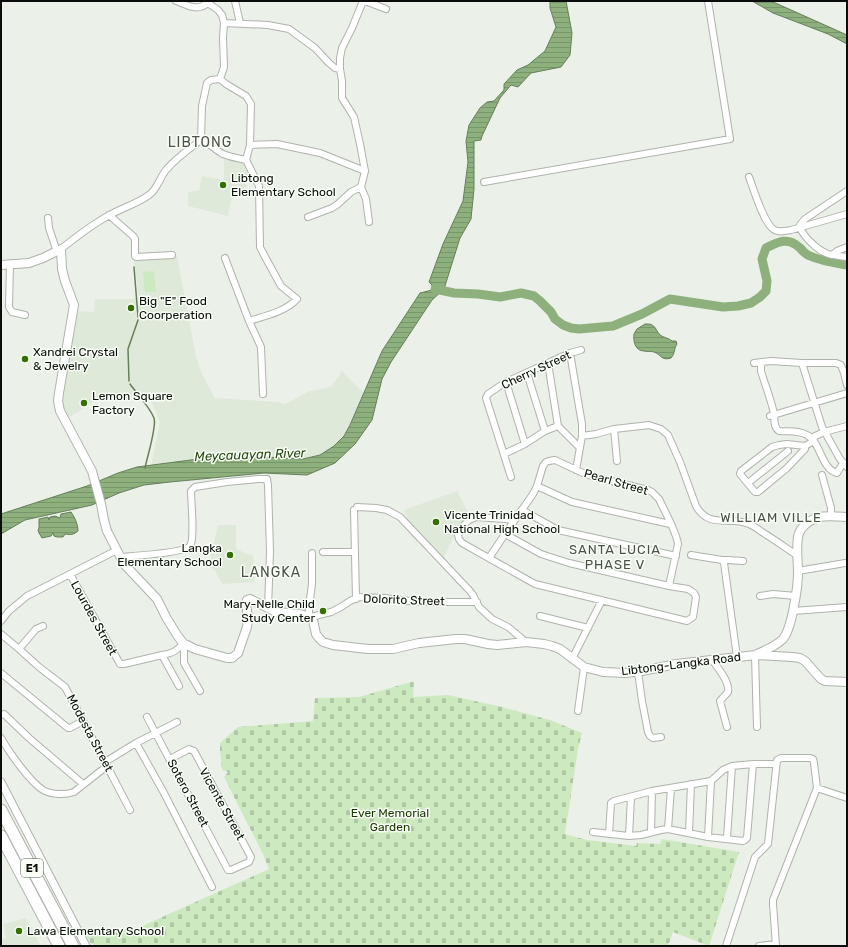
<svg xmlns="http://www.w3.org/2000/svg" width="848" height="947" font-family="Rubik,sans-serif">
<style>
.built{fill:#dfe9da}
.green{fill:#cde9c0}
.cemetery{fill:url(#cemetery-stones)}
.water{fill:url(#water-rules);stroke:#667f5a}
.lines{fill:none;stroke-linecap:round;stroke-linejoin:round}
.stream{stroke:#667f5a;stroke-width:1.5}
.river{stroke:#8db07d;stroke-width:9}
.minor-casing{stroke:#aeb3ab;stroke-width:8}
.tertiary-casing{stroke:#aeb3ab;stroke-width:9}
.secondary-casing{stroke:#aeb3ab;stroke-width:10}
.motorway-casing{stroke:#aeb3ab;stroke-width:13}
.minor{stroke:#fff;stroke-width:6}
.tertiary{stroke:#fff;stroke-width:7}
.secondary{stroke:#fff;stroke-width:8}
.motorway{stroke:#fff;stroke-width:11}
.poi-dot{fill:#346f00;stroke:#f9fff6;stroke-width:1.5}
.labels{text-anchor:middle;stroke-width:3;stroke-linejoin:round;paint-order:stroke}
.shield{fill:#f9fff6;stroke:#525651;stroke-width:1}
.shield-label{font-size:11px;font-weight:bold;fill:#0b0d0a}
.poi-label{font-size:12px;fill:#0b0d0a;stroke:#f9fff6;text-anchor:start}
.street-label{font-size:12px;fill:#0b0d0a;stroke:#f9fff6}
.park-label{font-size:12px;fill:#173700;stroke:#f9fff6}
.water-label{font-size:13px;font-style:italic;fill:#254610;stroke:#f9fff6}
.neighbourhood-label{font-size:13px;letter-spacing:1px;fill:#4d514a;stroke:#f9fff6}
.quarter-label{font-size:14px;letter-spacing:1px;fill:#4d514a;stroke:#f9fff6}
</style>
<defs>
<pattern id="cemetery-stones" width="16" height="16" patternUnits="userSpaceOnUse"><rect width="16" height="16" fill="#cde9c0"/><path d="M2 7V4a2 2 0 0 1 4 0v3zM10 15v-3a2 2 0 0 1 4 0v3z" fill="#afc7a4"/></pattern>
<pattern id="water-rules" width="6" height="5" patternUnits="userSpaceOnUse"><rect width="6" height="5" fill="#8db07d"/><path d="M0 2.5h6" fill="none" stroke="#78966b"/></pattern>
</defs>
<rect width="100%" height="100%" fill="#ebf1e9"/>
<path class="built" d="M224,156L243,161L248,171L246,190L233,191L228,216L188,206V192L199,190L202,176L224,180Z
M177,256L196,356L202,374L215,398L278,402L285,404L310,391L331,387L342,371L364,393L350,425L344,436L334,446L320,455L303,459L229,455L151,465L160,422L152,403L145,395L98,399L68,418L61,405L76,311L94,312L95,299H139L134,259Z
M457,491L470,516L458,528L443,559L413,538L404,510Z
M218,525H236V548L246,554L253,555L254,582L222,584L215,571L209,565Z
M26,918L41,946H1V938L6,940L4,924Z"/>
<path class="green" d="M154,271L156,292H145L143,272Z"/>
<path class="cemetery" d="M414,681L413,697L448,695L502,707L550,720L582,733L578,749L565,834L587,840L636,846L637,843L660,844L662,839L739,852L709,946L673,932L668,946H96L89,942L84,928L116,930L140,927L269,869L263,854L224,777L228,772L222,770L220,750V743L238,727L313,721L315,698L359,697Z"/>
<path class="water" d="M550,1H566L572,33L570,55L561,67L531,73L518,87L511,85L500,98L482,136L481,140L474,141V189L471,219L460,238L444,289L432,300L391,362L382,379L372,420L355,444L335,463L307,475L264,473L170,482L144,485L119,493L92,505L25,520L1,534V514L87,486L118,473L137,467L229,455L303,459L320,455L334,446L344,436L350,425L382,351L420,293L432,290V285L429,282L443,244L463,201L468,162L466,141L469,125L480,108L487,102L494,101L504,90V84L517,70L528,65L545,51L556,27L550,8Z
M752,1H771L847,35V44L828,34L773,13Z
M645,324C656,323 655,330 660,335C664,338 669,338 672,341H676L677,344C674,348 675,354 671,358C661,361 662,355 654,352C651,351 648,352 644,351C635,351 633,341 634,334L637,329Z
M71,512C75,518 78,524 78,531C73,535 71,535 65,534L63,537H57L54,536L53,533L51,536L42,538L39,533L38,530L39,528V519L48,517L49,520L50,517L55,516L60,518L61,514Z"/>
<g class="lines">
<path class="stream" d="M134,267L138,317
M129,381L128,349L138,320
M130,384C138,395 149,406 154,418C157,427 147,457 145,468"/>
<path class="river" d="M435,289L454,293L478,294L500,297L521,293L534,296L540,301L551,312L555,319L563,325L571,328L579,329L613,326L642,314L670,299L723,307L738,306L751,303L760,297L766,291L767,281L762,259L766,248C779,241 789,237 800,248C803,251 806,255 810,256C821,261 835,263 847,265"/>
<g class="minor-casing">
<path id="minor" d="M176,1C188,5 196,12 208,3
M205,1L218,10L222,15L224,23L223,38L224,67L220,79
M235,1L240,23
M365,1L386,9
M224,23L268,25L289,29L315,48L329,63L335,68L340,69V58L342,48L352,28L363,1
M340,69L342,81V98L354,117L360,144L365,171L361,187L366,199L369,222
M201,140L202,106L207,83L211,80L220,79L226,84L246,96L251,104L250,145L246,160L259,186L260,247L263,253L281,286L297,299C285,312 265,316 249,321
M201,140C210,143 215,150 223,154C230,157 238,158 246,160
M250,145L277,144L320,153L365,171
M749,177C754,190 763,221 773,229C778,233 785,231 791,230L847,214
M484,182L730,139L708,1
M847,191L805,219L800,225V228C805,238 817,250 828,254C834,256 841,256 847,257
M109,215L133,236L135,239V256L136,257L172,255
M308,217L332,208L338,204L351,192L361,187
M48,218L49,228L57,252
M61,249C76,237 91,225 108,216C121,208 137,204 149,195C157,190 160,177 166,170C176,158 189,149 201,140
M832,255L837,251L847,247
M225,258L249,321L261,347L263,394
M10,264L9,307L12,312L25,315
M570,353L582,424V436L576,470
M762,362L761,365V371C765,385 771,399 774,414C775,420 773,427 779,431C788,432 798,430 807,435C821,442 821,469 837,473L843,463
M548,363L558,426
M754,363L771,361L802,363H836L841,365L844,373L847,385
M802,363L822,427L840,459L847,467
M527,373L545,431
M506,382L525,444
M770,416L847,393
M614,429L617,461
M582,436L596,434L614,429L641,426L649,425L661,429L668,435L680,462L696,506C709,529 729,516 749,524C754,526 758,529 762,532C775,540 786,548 798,556
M811,438L824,432L847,426
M805,446V449L787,468L758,492H755L740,474L741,471L772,447L779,445L787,444L805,446L814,441
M504,454L525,444L545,431L558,426L579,447
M822,475L831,508V516
M511,477L486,398L488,394L506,382L570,353L581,350
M748,483L788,451
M537,486L572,502L670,524
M357,507L376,508L387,510L400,517L469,590L473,595L479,607L492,619L508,627L526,642
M354,510L356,599
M522,510L558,530L676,556
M505,534L541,554L569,563L669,586L688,589L694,593L696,597L693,617L687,621L535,584L462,543L459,539L458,535L462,527L469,520L476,517L506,519L514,521
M323,552H355
M691,555L722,560L724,563L737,657
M120,557C131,556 185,553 190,546C195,539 191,502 191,491L195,487L227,482L258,479H267L268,485L270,551L268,609
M489,558L505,534L533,494L537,486L543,466L546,462L549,461L555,460L585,474L599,478L648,490L652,492L659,499C665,512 676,531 678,544L669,586
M722,560H728L743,561
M798,571L845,563
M70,574L120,664H124L162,655C171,654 178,651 183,643
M760,596L773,594L796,596
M793,611L847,607
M309,616V607L312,584V553
M540,616L588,628
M311,617L331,612L341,607L350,601L359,597L385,598L409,601L429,602H477
M1,621L9,611L27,596L117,550
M1,634L19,649L39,667L65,687L107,766L130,810
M184,644V663L200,691
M19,649L36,629L43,626
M162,655L179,686
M755,655L757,727
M572,659L602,600
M712,660C718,668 730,682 728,692L720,701L727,727
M638,672L642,701L648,732L650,736L653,738L661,737
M1,673L68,728H70L83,721
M578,711L584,667
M1,715L4,714L29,738L83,784
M147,717L228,870H231L249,862L251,857L194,751L189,749L170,759
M1,738C9,752 30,782 43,790C52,795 65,795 74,792L107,766
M136,743L164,793L212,887
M105,762L136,743L177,722
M817,788L847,798
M668,829L671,788
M593,832L629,836L641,835L661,830L668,829L708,837L743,841L745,840L747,838L753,764
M651,832L652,791
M689,833L691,784
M609,834L611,803L614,801L652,791L711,781L723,770L732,766L753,764H776
M629,836L631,797
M708,837L711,781
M727,838L732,766
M726,946L755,857L768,844L777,760L781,758H810L813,759L814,763L817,788L773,900V904L776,946
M759,946L776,944"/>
</g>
<g class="tertiary-casing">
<path id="tertiary" d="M1,782L86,946"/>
</g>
<g class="secondary-casing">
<path id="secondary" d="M1,265L29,263L43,258L61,249L62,269L65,281L74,305L59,393L58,401L60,411L92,471L101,504L104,520L107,531L124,564L157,599L166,617L177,635L183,643L195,649L227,658H232L238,653L247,627L248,619L246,603L247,600L250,599L276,612L300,614L311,617L313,620L316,634L319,638L323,642L333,645L368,649H393L419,643L456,639H465L488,644L497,645L526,642L544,644L552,646L560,649L584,667L603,672L625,673L642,671L676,664L756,655L792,657L800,658L805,661L821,679L825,681L847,682
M757,654C766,650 776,646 783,639C788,633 790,624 792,616C795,602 798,588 798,573C798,561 796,549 798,537C799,532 802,527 806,524C818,514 832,516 847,517"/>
</g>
<g class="motorway-casing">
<path id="motorway" d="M1,810L73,946
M1,836L59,946"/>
</g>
<use href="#minor" class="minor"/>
<use href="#tertiary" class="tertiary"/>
<use href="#secondary" class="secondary"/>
<use href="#motorway" class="motorway"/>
</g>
<g class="poi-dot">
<circle cx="223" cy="185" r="4"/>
<circle cx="131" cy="308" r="4"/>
<circle cx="25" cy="359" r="4"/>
<circle cx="84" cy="403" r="4"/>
<circle cx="436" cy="522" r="4"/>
<circle cx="230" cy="555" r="4"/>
<circle cx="323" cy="611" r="4"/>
<circle cx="19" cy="931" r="4"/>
</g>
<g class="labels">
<rect class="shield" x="21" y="859" width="22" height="18" rx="3"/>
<g class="shield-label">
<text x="32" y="872">E1</text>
</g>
<g class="poi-label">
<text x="231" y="182">Libtong<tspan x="231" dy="14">Elementary School</tspan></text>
<text x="139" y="305">Big "E" Food<tspan x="139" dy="14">Coorperation</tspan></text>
<text x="33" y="356">Xandrei Crystal<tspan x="33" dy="14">&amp; Jewelry</tspan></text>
<text x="92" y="400">Lemon Square<tspan x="92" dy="14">Factory</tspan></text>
<text x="444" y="519">Vicente Trinidad<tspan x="444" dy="14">National High School</tspan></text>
<text x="222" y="552" text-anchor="end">Langka<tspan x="222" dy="14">Elementary School</tspan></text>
<text x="315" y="608" text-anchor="end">Mary-Nelle Child<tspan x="315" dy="14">Study Center</tspan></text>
<text x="27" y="935">Lawa Elementary School</text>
</g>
<g class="street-label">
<text transform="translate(536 370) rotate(-25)" y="4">Cherry Street</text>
<text transform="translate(616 482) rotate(16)" y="4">Pearl Street</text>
<text transform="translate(404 600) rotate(2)" y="4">Dolorito Street</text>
<text transform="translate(94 618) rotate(61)" y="4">Lourdes Street</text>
<text transform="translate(681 664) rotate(-7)" y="4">Libtong-Langka Road</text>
<text transform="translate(90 733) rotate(62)" y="4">Modesta Street</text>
<text transform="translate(188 793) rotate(62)" y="4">Sotero Street</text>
<text transform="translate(222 804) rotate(61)" y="4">Vicente Street</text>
</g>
<g class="park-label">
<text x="390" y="817">Ever Memorial<tspan x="390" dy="14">Garden</tspan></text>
</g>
<g class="water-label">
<text transform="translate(250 454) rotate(-2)" y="5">Meycauayan River</text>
</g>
<g class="neighbourhood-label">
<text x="771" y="522">WILLIAM VILLE</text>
<text x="615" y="554">SANTA LUCIA<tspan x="615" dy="15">PHASE V</tspan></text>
</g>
<g class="quarter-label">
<text x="200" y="147">LIBTONG</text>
<text x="271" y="577">LANGKA</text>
</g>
</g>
<rect width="848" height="947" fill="none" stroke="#0b0d0a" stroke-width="4"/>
</svg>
